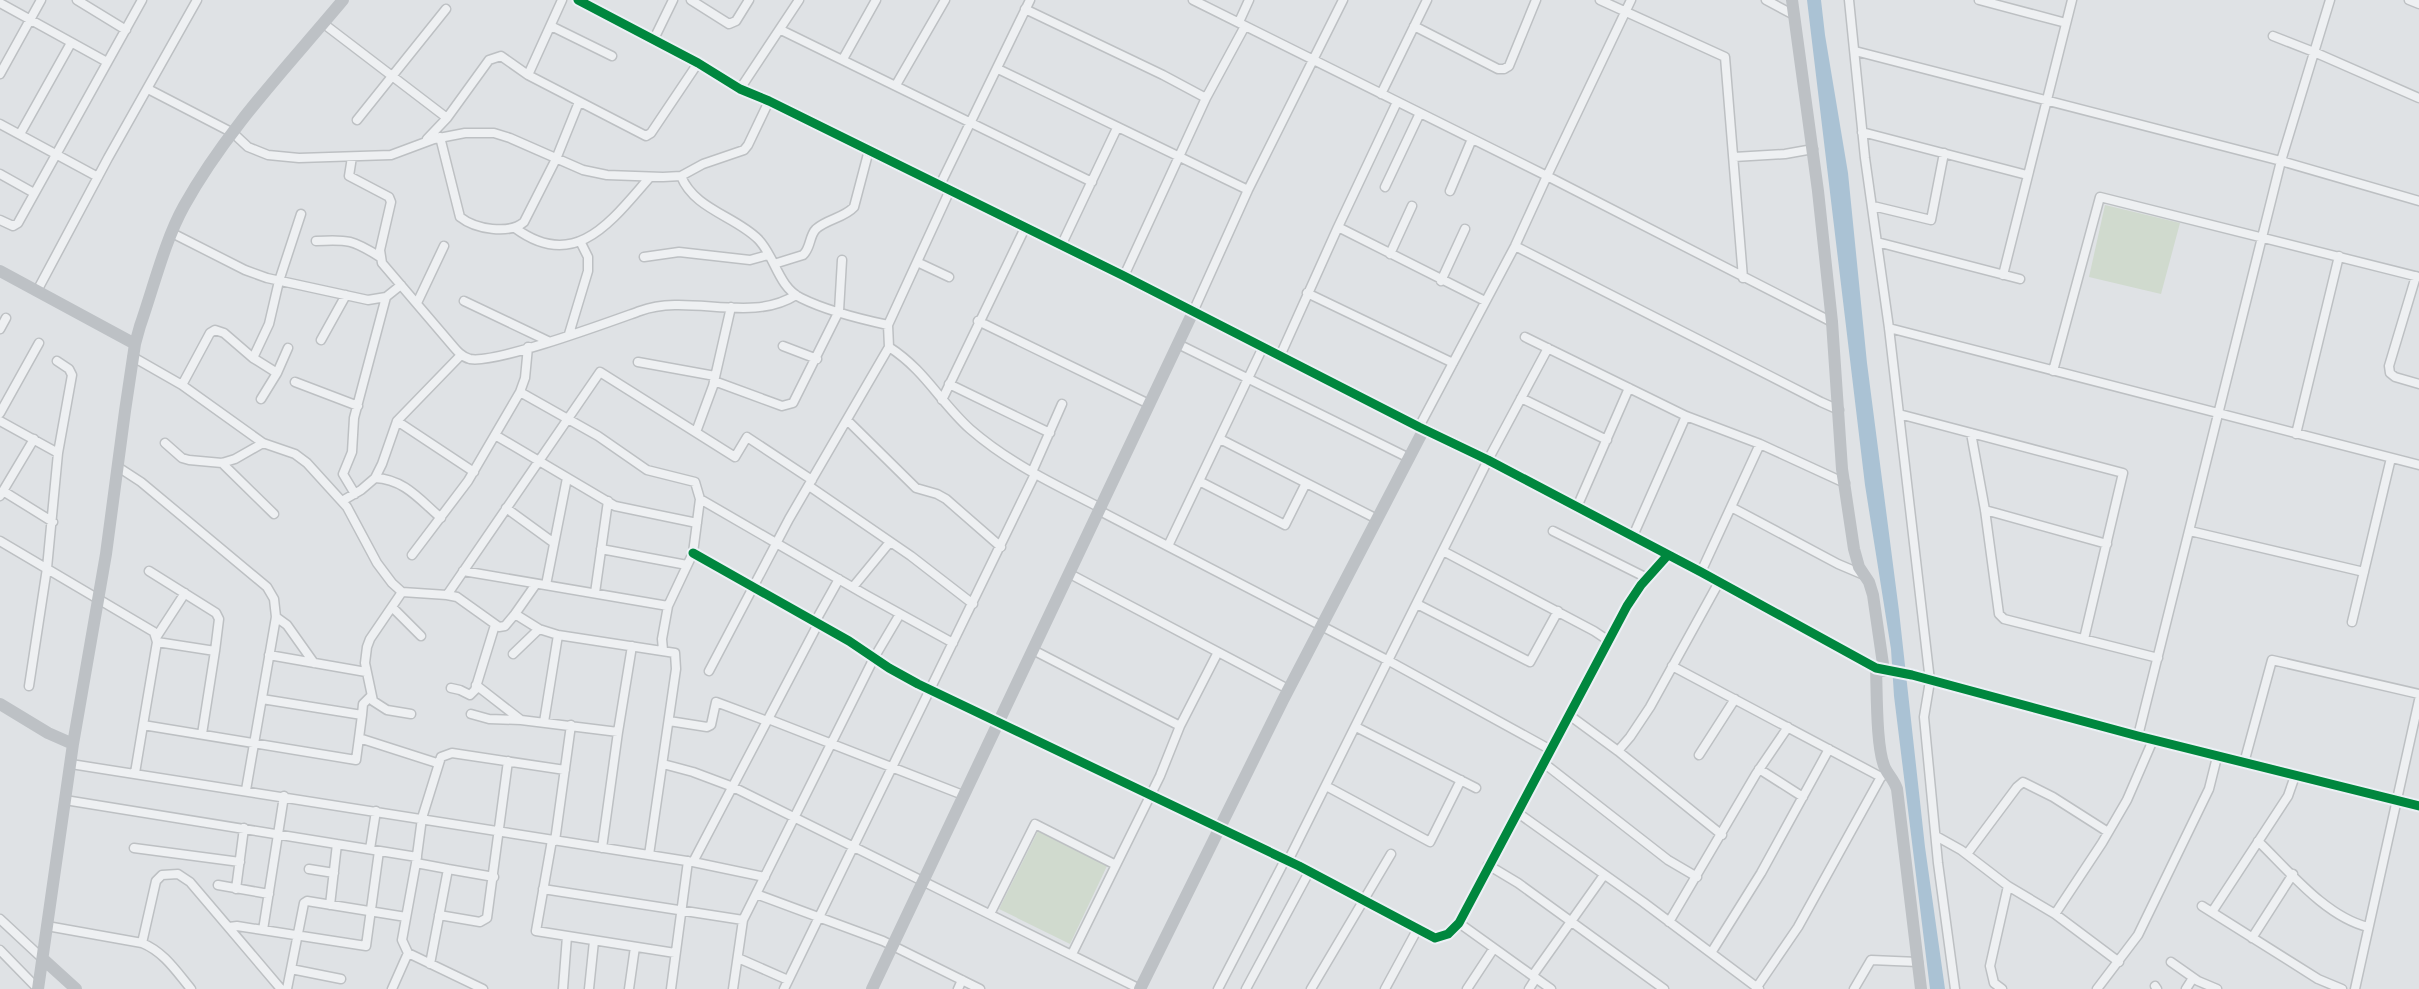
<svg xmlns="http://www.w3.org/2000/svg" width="2419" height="989" font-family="'Work Sans',sans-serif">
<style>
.green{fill:#d0dace}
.water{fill:#aac2d4}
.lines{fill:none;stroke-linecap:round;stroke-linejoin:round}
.street-casing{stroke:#bdc0c3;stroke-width:11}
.street{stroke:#eef0f2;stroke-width:8}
.secondary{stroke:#bdc1c5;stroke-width:12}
.cycleway-casing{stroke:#ecf1f6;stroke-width:13}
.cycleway{stroke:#00873e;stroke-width:9}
</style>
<rect width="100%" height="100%" fill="#dfe2e5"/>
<path class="green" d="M2105,205L2180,223L2161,294L2089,277Z
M1038,831L1107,866L1070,944L999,909Z"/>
<path class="water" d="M1807,0H1821L1825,35L1848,173L1867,363L1899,611L1925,847L1945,989H1930L1894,696L1891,649L1865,485Z"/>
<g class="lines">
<g class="street-casing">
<path id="street" d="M77,0L126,30
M691,0L729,24L736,21L749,0
M1193,0L1547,176L1631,0
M1600,0L1725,57L1743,278
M1766,0L1794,15
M1849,0L1865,158L1889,328L1930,681L1924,717L1938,863L1955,989
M1979,0L2066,23
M2409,0L2419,4
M0,3L107,62
M1025,9L1163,75L1206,98
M1239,22L1249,0
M324,24L447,118
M551,26L612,56
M1414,26L1498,69H1504L1509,66L1536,0
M781,30L1092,182
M2273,36L2314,52L2419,98
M654,39L673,0
M1855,51L2281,161L2419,201
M843,59L876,0
M998,69L1248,190
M0,74L41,0
M528,75L646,136L651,133L698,63
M896,85L945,0
M148,89L233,133L248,147L268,155L299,158L391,155L434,139L465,133H494L510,138L583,170L607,175L663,177L681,176L703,164L744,150L748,145L769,101
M740,89L799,0
M1381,94L1427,0
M357,120L446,9
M0,124L98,177
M1862,132L2027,175
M20,134L71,43
M440,137L460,217C475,229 509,235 524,222L556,159L579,102
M427,139L447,118L489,60L501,56L528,75L562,0
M352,157L349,176L389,197L391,202L380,250L382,263L452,345C457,351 462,357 470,359C496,364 609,322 640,311C689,293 750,324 796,295
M1734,157L1785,154L1813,149
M0,174L34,193
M681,176C694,209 735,216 758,239C775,256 778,287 801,298C827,311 860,319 888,325
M940,185L1030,0
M1385,187L1420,113
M1450,191L1472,139
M1873,206L1931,220L1944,153
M0,220L13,226L18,223L142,0
M1338,227L1397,102
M515,228C576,273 612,220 650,177
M172,233L245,270L267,278L368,300L386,297L401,285
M316,241C348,239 353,240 380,257
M1877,242L2020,279
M1061,246L1117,128
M1515,246L1821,402L1839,410
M1390,254L1412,206
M644,257L679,252L750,260L768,255
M917,262L949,277
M774,264L803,255C811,248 809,236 816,229C827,219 844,218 854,207L869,150
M2003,275L2072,0
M1124,276L1206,98L1245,26
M2416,276L2389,366L2390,373L2395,377L2419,384
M1441,281L1465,229
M37,291L108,158L197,0
M1307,293L1453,363
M464,301L548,341
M417,303L444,246
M1193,312L1248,190L1343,0
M978,321L1149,404
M1889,328L2419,465
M0,329L6,318
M569,334L588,271V257L580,241
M1525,337L1686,416L1760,444L1845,483
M321,340L346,295
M1178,344L1409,458
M783,346L817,359
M889,347C925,370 940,402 970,429C1009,463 1055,485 1101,508
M1280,356L1338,227L1485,301
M133,357L182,385L263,443L295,454L307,463L347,507L377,563L392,583L402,592L447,595L457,597L499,627L505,626L515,614L539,629L558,635L675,653L676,669L649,855
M253,358L269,324L279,281L301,214
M638,362L715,376
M2053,371L2100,197L2419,277
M714,381L782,406L793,403L839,311L842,260
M295,382L358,406
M949,384L1050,433
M182,385L210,333L215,330L224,333L253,358L277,373
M520,392L525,378L528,347
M1521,398L1607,440
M261,399L277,373L288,348
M942,400L1025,228
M0,413L39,343
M1899,414L2123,473L2084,639
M847,420L916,488L937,494L946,499L1001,547
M0,421L58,453L72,375L69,369L57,361
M397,421L474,472
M1419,427L1515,246L1547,176L1832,322
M696,432L713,386L731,307
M1971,433L1985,510L1999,614L2004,619L2158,658
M2296,434L2339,256
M495,435L615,506L697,523
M1220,439L1377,519
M165,443L182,458L189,460L222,463L235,459L263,443
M222,463L274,514
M118,467L141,482L267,587L274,599L276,617L246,790
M1032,472L1062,404
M375,478C404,479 420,500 441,518
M1199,481L1285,525L1306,483
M809,486L911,556L973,604
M3,491L53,522
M355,494L343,474L352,452L354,418L386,297
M0,496L34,439
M700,499L866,595L953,643
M342,501L361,490L375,478L382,464L397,421L461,355
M1577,507L1629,388
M1731,507L1838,564L1864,575
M506,508L554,543
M1985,510L2107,544
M1100,511L1389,661L1551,750
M1553,531L1647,578
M2190,531L2364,572
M1633,536L1686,416
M0,541L154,632L157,642L143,725
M1168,546L1263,347
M601,549L687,565
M1443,551L1594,631L1609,641
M693,553L849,641L889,668L918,684L1299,866L1435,938L1448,934L1459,923L1627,606L1641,585L1667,556
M412,555L468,481L520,392L598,436L647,470L695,482L700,499L693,553L668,606L662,639L663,650
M149,571L216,613L219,619L215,651
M463,571L668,606
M1701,572L1760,444
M1070,574L1288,689
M546,585L567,478
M853,587L890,542
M402,592L370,639L367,647L365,663L373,701L387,710L411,714
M595,593L608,501
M447,595L600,372L735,457L747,437L812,480
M1417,604L1530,662L1558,611
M392,607L421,636
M515,614L536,584
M276,617L287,625L314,663
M815,622L839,579
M2352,622L2391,458
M157,636L185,593
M157,642L215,651L202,734
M1033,650L1180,726
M513,654L539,629
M269,655L366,672
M1672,666L1881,777L1888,773
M709,671L789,519L889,347L888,325L950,190
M476,685L521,720L618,732L632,646
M29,686L47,568L58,453
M451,688L460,690L470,695L475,690L495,625
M262,699L362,715L359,738L437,763
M471,714L489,719L521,720
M362,715L363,704L371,696
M1569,715L1618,751L1722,835
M768,719L963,795
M669,721L707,727L711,725L716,702L767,721
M544,722L558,635
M1356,727L1476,788
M2138,736L2281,161L2330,0
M1618,751L1630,737L1650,707L1719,582
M1699,755L1735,699
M2244,763L2272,660L2419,694
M71,764L693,862L818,624
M663,764L693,772L733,787L1140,989
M1545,764L1668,860L1697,877
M1759,769L1803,797
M135,773L143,725L356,760L359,738
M1326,786L1430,842L1461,780
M65,800L417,857
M1518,813L1643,902L1759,989
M1936,836L1961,850L2008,886L2055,914L2119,962
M552,840L536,931L675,953
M555,841L571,725
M2258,841C2289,871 2326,917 2368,927
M134,848L240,862
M602,848L618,732
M370,849L376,811
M1967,854L2017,787L2023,782L2053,797L2108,832
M1288,861L1488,460L1548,348
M693,862L765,877
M1488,865L1518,883L1664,989
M309,869L334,873
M448,869L494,877
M218,885L269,894
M236,889L244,828
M543,889L743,920
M756,894L883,941L980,989
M330,905L337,844
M2202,906L2318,979L2342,989
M2212,912L2288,796L2295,776
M990,914L1035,824L1116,865
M2055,914L2102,843L2127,800L2153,740
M439,915L480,922L487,918L508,761
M0,919L43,959
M1669,922L1756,774L1788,727
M1459,923L1551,989
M47,926L142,943C164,952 176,971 191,989
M229,927L237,926L366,946L379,851
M263,930L284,796
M2252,938L2293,874
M142,943L156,881L162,875L178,874L190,882L281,989
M0,950L38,989
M408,953L402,940L416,863
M1711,953L1761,873L1829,749
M1072,954L1160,776L1180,726L1218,652
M738,958L788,980
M2171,962L2198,981L2217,989
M430,964L448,869L416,863L422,818L441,757L452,753L565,770
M291,969L341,979
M1533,975L1604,875
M2155,986L2157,989
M1757,987L1798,927L1881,777
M287,989L304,903L307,901L406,917
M392,989L408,953L483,989
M563,989L567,936
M589,989L594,941
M629,989L635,947
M671,989L688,861
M733,989L743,920L874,658L900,614
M784,989L1035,474
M958,989L962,980
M1218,989L1285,860
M1246,989L1309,872
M1311,989L1391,854
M1385,989L1417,930
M1467,989L1494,948
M1529,989L1536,978
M1854,989L1871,960L1918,962
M2002,989L1994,983L1990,966L2008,886
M2097,989L2138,935L2209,789L2217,757
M2186,989L2193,978
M2355,989L2419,700"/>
</g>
<use href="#street" class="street"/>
<path class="secondary" d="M578,0L698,63L740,89L769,101L1124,276L1419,427L1488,460L1701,572L1876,668L1912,675L2138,736L2419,806
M1792,0L1818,191L1832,322L1842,469L1854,549L1859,567L1869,582L1873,595L1884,671
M0,271L135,344
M1876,668C1877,692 1876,749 1885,768C1889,776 1894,780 1897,789L1921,989
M0,704L48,733L73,744
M43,959L76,989
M38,989L73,744L106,554L125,411L135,344L140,326C153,289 165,240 184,206C226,130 288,66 343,0
M872,989L1193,312
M1140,989L1283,700L1424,429"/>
<g class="cycleway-casing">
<path id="cycleway" d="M578,0L698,63L740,89L769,101L1124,276L1419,427L1488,460L1701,572L1876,668L1912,675L2138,736L2419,806
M693,553L849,641L889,668L918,684L1299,866L1435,938L1448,934L1459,923L1627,606L1641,585L1667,556"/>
</g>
<use href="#cycleway" class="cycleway"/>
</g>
</svg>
